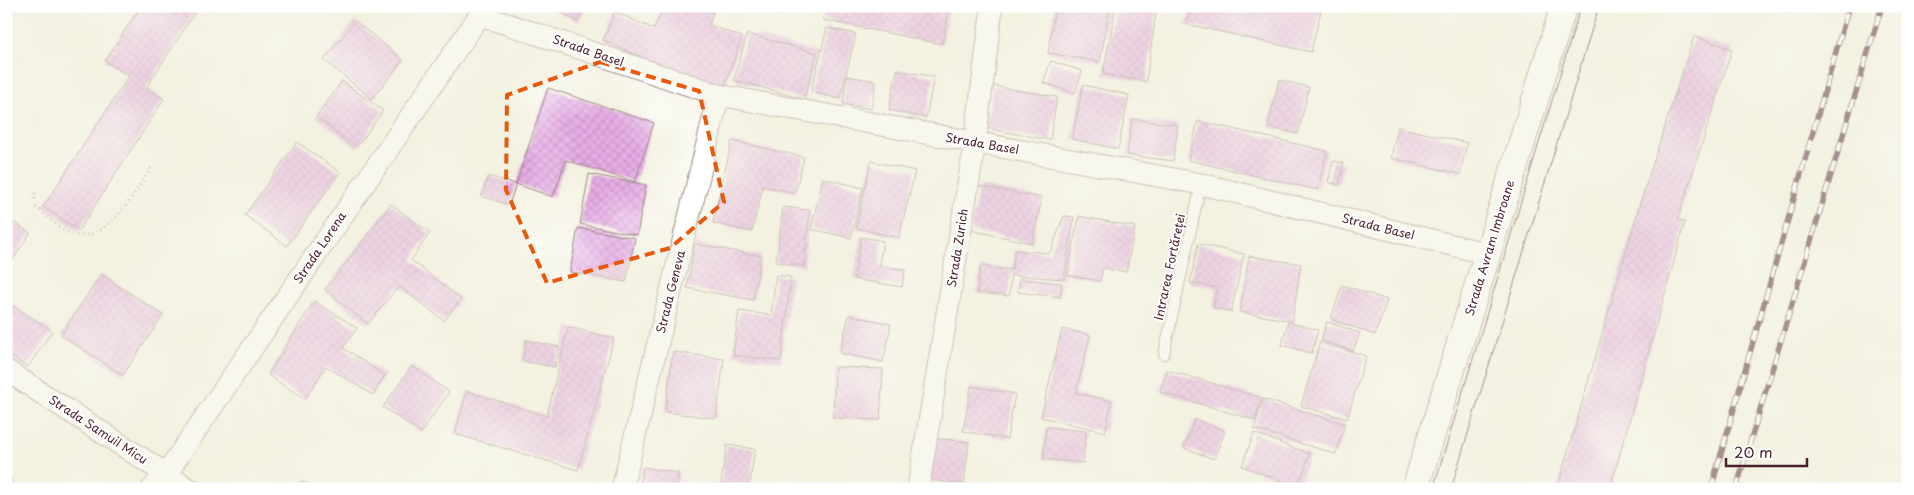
<svg xmlns="http://www.w3.org/2000/svg" width="1914" height="495" font-family="'Playpen Sans',sans-serif">
<style>
.building{fill:url(#building-cross-hatch)}
.lines{fill:none;stroke-linecap:round;stroke-linejoin:round}
.service-casing{stroke:#9e8886;stroke-width:12}
.minor-casing{stroke:#9e8886;stroke-width:23}
.tertiary-casing{stroke:#9e8886;stroke-width:28}
.path{stroke:#9e8886;stroke-width:3;stroke-dasharray:1 4;stroke-linecap:butt}
.service{stroke:#fff;stroke-width:10}
.minor{stroke:#fff;stroke-width:21}
.tertiary{stroke:#fff;stroke-width:26}
.tram{stroke:#4a1f2b;stroke-width:1}
.rail-casing{stroke:#4a1f2b;stroke-width:5.5}
.rail{stroke:#fff;stroke-width:4;stroke-dasharray:11;stroke-linecap:butt}
.marked{fill:none;stroke:#e8590c;stroke-width:4;stroke-dasharray:10 6;stroke-linejoin:round}
.labels{text-anchor:middle;stroke-width:4;stroke-linejoin:round;paint-order:stroke}
.street-label{font-size:12px;fill:#4a1f2b;stroke:#fff}
</style>
<defs>
<pattern id="building-cross-hatch" width="8" height="8" patternUnits="userSpaceOnUse" patternTransform="scale(1.25)"><rect width="8" height="8" fill="#e7ade6"/><path d="M0 0l8 8M0 8l8-8" fill="none" stroke="#c894c5"/></pattern>
</defs>
<rect width="100%" height="100%" fill="#fff"/>
<filter id="ink" filterUnits="userSpaceOnUse"><feTurbulence type="fractalNoise" baseFrequency=".02" numOctaves="2"/><feDisplacementMap in="SourceGraphic" scale="10" xChannelSelector="R" yChannelSelector="G"/><feConvolveMatrix kernelMatrix="1 2 1 2 8 2 1 2 1" color-interpolation-filters="sRGB"/></filter>
<filter id="wash" filterUnits="userSpaceOnUse"><feTurbulence type="fractalNoise" baseFrequency=".0096" numOctaves="4" result="noise"/><feDisplacementMap in="SourceGraphic" scale="20" xChannelSelector="R" yChannelSelector="G"/><feGaussianBlur stdDeviation="1.12" result="paint"/><feColorMatrix in="noise" values="0 0 0 0 0 0 0 0 0 0 0 0 0 0 0 0 0 1.4 0 .05"/><feComposite in="paint" operator="in"/></filter>
<g filter="url(#wash)">
<rect width="100%" height="100%" fill="#f3f1e0"/>
<g id="blocks">
<path class="building" d="M141,6H199L146,88L164,99L79,230L43,207L129,76L105,61Z
M549,6H587L578,22Z
M664,6H715L709,25L742,37L724,88L666,68L603,40L615,12L654,29Z
M825,6H887L902,9V6H950L942,44L823,20Z
M1055,6H1110L1100,62L1048,53Z
M1116,6H1157L1146,82L1103,74Z
M1191,6H1322L1311,52L1186,24Z
M355,21L403,60L372,99L324,60Z
M827,28L856,34L840,99L811,92Z
M747,34L817,53L804,99L734,80Z
M1694,36L1732,49L1678,219L1685,222L1610,489H1557L1639,207Z
M1051,61L1082,71L1075,93L1043,83Z
M897,70L934,77L926,118L889,110Z
M847,76L876,81L871,109L843,104Z
M1279,80L1309,87L1298,134L1268,127Z
M342,81L383,111L357,147L316,117Z
M1083,85L1129,95L1118,149L1072,139Z
M993,86L1057,97L1050,140L985,128Z
M548,88L654,123L635,182L566,160L553,197L516,184Z
M1132,119L1178,125L1173,161L1127,155Z
M1198,121L1327,151L1318,190L1188,160Z
M1398,127L1467,143L1460,174L1391,158Z
M732,141L804,157L795,193L763,186L752,232L713,223Z
M297,142L340,172L287,246L245,215Z
M871,161L915,171L899,238L856,228Z
M1333,161L1344,163L1339,185L1328,182Z
M589,174L646,185L637,235L580,224Z
M488,176L516,184L509,205L482,196Z
M823,178L863,188L851,238L811,229Z
M979,186L1042,198L1032,243L970,230Z
M391,204L430,233L411,260L461,299L444,321L399,286L368,324L325,290Z
M783,207L810,210L804,266L776,262Z
M1064,216L1074,217L1064,279L1011,275L1009,296L977,293L980,266L1012,270L1015,250L1050,253Z
M1079,216L1135,227L1126,272L1103,268L1100,281L1067,275Z
M6,217L30,233L12,261L6,258Z
M578,228L635,238L626,282L570,272Z
M861,237L883,241L879,266L905,270L902,287L854,279Z
M695,244L761,256L753,300L687,288Z
M1198,244L1244,254L1231,312L1213,308L1217,288L1190,283Z
M1249,256L1301,264L1292,321L1240,312Z
M101,274L163,315L123,375L61,335Z
M776,275L791,277L781,361L733,355L739,311L771,315Z
M1020,279L1062,283L1060,297L1018,292Z
M1342,285L1387,300L1375,335L1331,319Z
M6,301L52,331L28,367L6,354Z
M314,301L357,328L343,348L385,375L373,395L326,366L305,399L268,375Z
M849,315L891,324L883,362L840,353Z
M1288,322L1318,330L1312,353L1282,345Z
M1327,322L1360,333L1353,351L1321,340Z
M568,327L614,338L578,470L455,434L467,391L547,416Z
M1062,329L1090,335L1076,393L1112,401L1105,432L1041,417Z
M526,340L559,347L555,367L522,361Z
M1320,342L1366,356L1347,419L1301,406Z
M673,352L724,359L716,418L665,412Z
M412,366L449,392L421,433L383,407Z
M835,367L883,369L880,420L833,418Z
M1167,370L1262,398L1255,420L1160,392Z
M971,386L1015,394L1007,439L963,431Z
M1263,399L1345,424L1336,454L1254,429Z
M1195,419L1225,431L1214,459L1184,448Z
M1046,427L1086,431L1083,463L1043,459Z
M1254,433L1310,454L1298,487L1242,466Z
M933,438L969,442L964,484L928,480Z
M727,445L755,449L749,489H720Z
M6,467L11,477L13,489H6Z
M643,467L679,473L676,489H639Z
M302,481L317,489H298Z
M1236,482L1251,489H1233Z"/>
</g>
</g>
<g filter="url(#ink)">
<use href="#blocks" fill-opacity="0" stroke="#9e8886" stroke-width="1"/>
<g class="lines">
<g class="service-casing">
<path id="service" d="M1164,354L1201,184"/>
</g>
<g class="minor-casing">
<path id="minor" d="M480,15L719,95L1201,184L1489,254
M6,370L189,489
M152,489L166,474L486,6
M622,489L719,95
M918,489L975,143L992,6"/>
</g>
<g class="tertiary-casing">
<path id="tertiary" d="M1415,489L1564,6"/>
</g>
<path class="path" d="M35,193L34,206C45,214 56,226 67,232C104,252 137,189 153,165"/>
<use href="#service" class="service"/>
<use href="#minor" class="minor"/>
<use href="#tertiary" class="tertiary"/>
<path class="tram" d="M1433,489L1581,6
M1451,489L1599,6"/>
<g class="rail-casing">
<path id="rail" d="M1711,489L1849,6
M1736,489L1882,6"/>
</g>
<use href="#rail" class="rail"/>
</g>
</g>
<path d="M0 0H1914V495H0ZM600,62L699,91L724,202L670,248L547,283L506,190L507,95Z" fill="#f3f1e0" fill-opacity=".55" fill-rule="evenodd"/>
<path class="marked" d="M600,62L699,91L724,202L670,248L547,283L506,190L507,95Z"/>
<g class="labels">
<g class="street-label">
<text transform="translate(588 51) rotate(19)" y="4">Strada Basel</text>
<text transform="translate(982 144) rotate(10)" y="4">Strada Basel</text>
<text transform="translate(1378 227) rotate(14)" y="4">Strada Basel</text>
<text transform="translate(320 248) rotate(-56)" y="4">Strada Lorena</text>
<text transform="translate(958 248) rotate(-81)" y="4">Strada Zurich</text>
<text transform="translate(1490 248) rotate(-73)" y="4">Strada Avram Imbroane</text>
<text transform="translate(1170 267) rotate(-78)" y="4">Intrarea Fortăreței</text>
<text transform="translate(671 292) rotate(-76)" y="4">Strada Geneva</text>
<text transform="translate(98 430) rotate(33)" y="4">Strada Samuil Micu</text>
</g>
</g>
<rect width="1914" height="495" fill="none" stroke="#fff" stroke-width="25"/>
<path d="M1726 458v8h81v-8" fill="none" stroke="#4a1f2b" stroke-width="2.5"/>
<text x="1734" y="458" font-size="15" fill="#4a1f2b" stroke="#ffffff" stroke-width="4" paint-order="stroke">20 m</text>
</svg>
